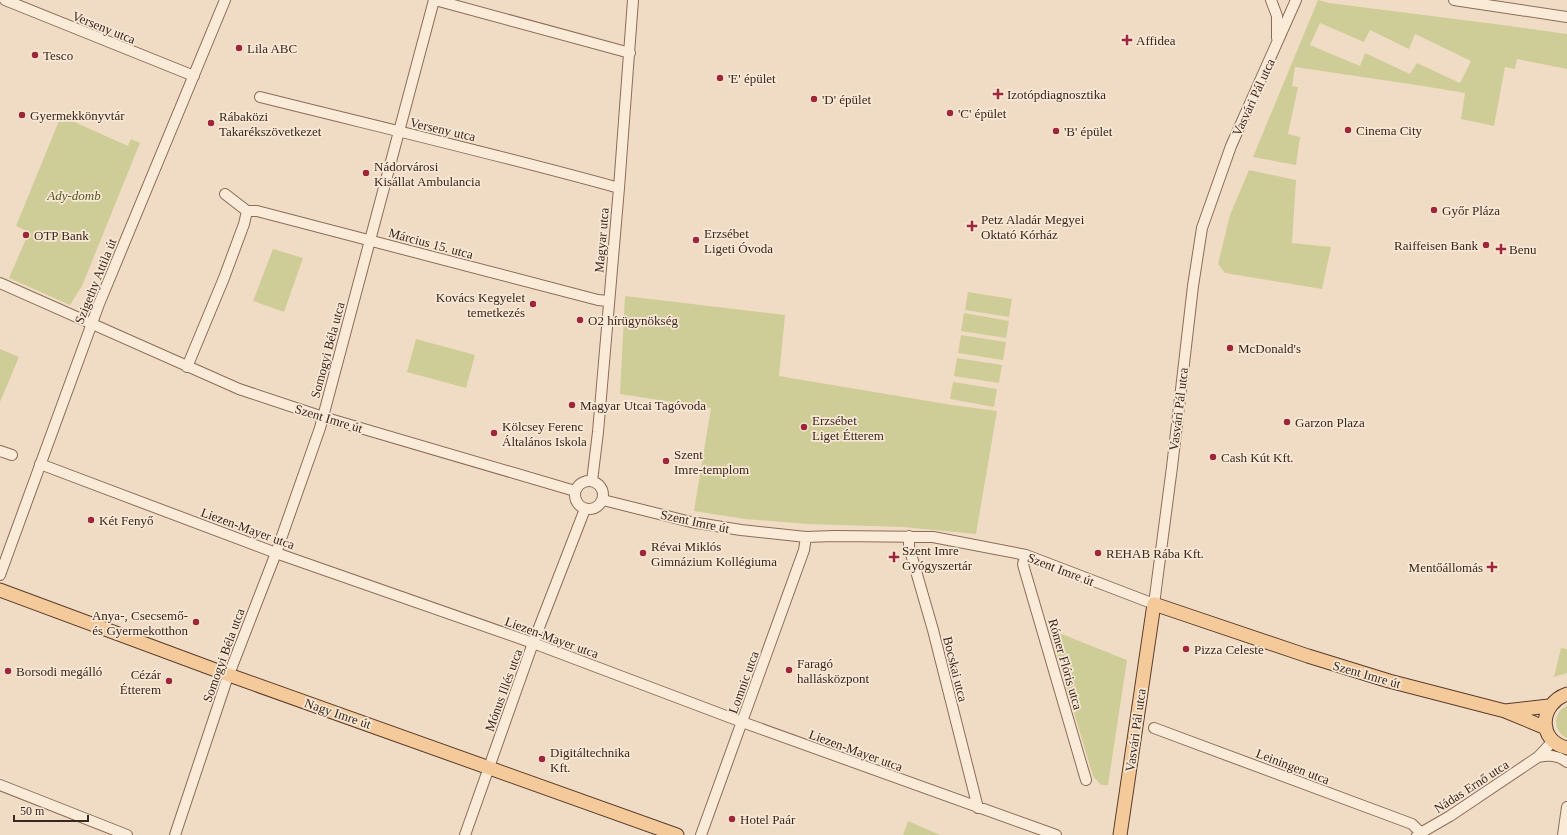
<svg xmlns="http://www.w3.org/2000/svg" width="1567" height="835" font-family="'Times New Roman',serif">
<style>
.green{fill:#cfcd97;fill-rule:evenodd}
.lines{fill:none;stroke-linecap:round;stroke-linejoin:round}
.minor-casing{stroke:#8c6c59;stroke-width:12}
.major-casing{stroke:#5a3b2d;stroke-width:15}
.minor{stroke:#faead8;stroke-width:10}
.major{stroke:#f5ca9a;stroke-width:13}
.poi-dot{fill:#9e263a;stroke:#f7e7d4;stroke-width:1.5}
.labels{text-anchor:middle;stroke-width:3.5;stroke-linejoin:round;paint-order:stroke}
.street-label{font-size:13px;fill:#3b271e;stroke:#f7e7d4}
.poi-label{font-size:13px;fill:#3b271e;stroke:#f7e7d4;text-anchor:start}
.park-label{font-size:13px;font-style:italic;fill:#545923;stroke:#f7e7d4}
</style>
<rect width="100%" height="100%" fill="#f0dcc4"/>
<path class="green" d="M1318,0L1329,3L1495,24L1567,34V69L1517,59L1515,69L1505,67L1494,126L1461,119L1465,93L1423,86L1295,67L1292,86L1298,87L1288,134L1300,137L1296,165L1253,157ZM1320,23L1364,42L1370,30L1409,49L1415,34L1471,61L1460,83L1417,63L1410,74L1365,53L1360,66L1310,45Z
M61,116L128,146L131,139L140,143L82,286L70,305L9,278L29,232L16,226Z
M1249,170L1296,180L1292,243L1331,247L1322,289L1225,273L1218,264L1230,215Z
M273,249L303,258L284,312L253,301Z
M968,292L1012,299L1009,317L965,310Z
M625,296L785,315L779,376L952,405L997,411L976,534L903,527L807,524L745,519L694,511L711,408L620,394Z
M964,313L1009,321L1006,338L961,331Z
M961,335L1006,342L1003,360L958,353Z
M416,339L475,355L466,388L407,372Z
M0,349L19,357L0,402Z
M957,358L1002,365L999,383L954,376Z
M953,382L997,389L994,407L950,399Z
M1049,629L1127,660L1108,785H1101L1093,776Z
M1561,648L1567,649V673L1554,677Z
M1567,706V738C1553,732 1552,712 1567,706Z
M908,821L940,835H903Z"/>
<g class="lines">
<g class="minor-casing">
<path id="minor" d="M5,0L194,76
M435,0L630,53
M1271,0L1277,16V38
M1454,0L1567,17
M260,97C380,127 500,155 619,188
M225,194L247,211H257L598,300L608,301
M0,283L239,389L323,417L575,491
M187,367L224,278L244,224L247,211
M0,451L12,455
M40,464L276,553L533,643L742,722L1056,835
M575 495a14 14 0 1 1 28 0a14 14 0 1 1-28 0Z
M592,481L598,432L619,188L633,0
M603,500L691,522L741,530L806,537L834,536L933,537L1026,555L1154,604L1172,467L1193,286L1202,228L1231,146L1296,0
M909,536V547L933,630L978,808
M1026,555L1023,564L1024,568L1086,780
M0,575L99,304L225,0
M1154,728L1412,824L1423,835
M1538,757C1549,755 1558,755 1567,762
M0,785L127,835
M175,835L226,682L276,553L320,428L434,0
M465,835L533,643L585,509
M701,835L804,550L806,537
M1417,835L1450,816L1538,757L1553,741
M1563,835L1567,807"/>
</g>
<g class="major-casing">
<path id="major" d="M0,590L229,675L677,835
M1567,694C1539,704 1537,741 1567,748
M1505,711L1549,706
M1120,835L1154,604L1308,656L1389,681L1505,711L1546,728"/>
</g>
<use href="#minor" class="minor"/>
<use href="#major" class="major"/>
</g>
<g class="poi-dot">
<path d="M1125 34h4v4h4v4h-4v4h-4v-4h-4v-4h4z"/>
<circle cx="239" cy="48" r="4"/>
<circle cx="35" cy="55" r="4"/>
<circle cx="720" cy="78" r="4"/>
<path d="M996 88h4v4h4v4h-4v4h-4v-4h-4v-4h4z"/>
<circle cx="814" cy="99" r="4"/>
<circle cx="950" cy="113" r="4"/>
<circle cx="22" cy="115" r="4"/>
<circle cx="211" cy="123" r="4"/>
<circle cx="1348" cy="130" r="4"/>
<circle cx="1056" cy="131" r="4"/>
<circle cx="366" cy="173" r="4"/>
<circle cx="1434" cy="210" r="4"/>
<path d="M970 220h4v4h4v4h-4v4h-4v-4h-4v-4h4z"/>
<circle cx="26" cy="235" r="4"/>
<circle cx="696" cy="240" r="4"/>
<circle cx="1486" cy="245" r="4"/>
<path d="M1499 243h4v4h4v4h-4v4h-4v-4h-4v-4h4z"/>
<circle cx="533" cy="304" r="4"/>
<circle cx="580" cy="320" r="4"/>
<circle cx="1230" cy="348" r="4"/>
<circle cx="572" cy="405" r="4"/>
<circle cx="1287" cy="422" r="4"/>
<circle cx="804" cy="427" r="4"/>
<circle cx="494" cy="433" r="4"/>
<circle cx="1213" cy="457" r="4"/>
<circle cx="666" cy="461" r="4"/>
<circle cx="91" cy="520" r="4"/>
<circle cx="643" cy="553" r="4"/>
<circle cx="1098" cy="553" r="4"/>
<path d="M892 551h4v4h4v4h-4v4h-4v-4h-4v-4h4z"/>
<path d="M1490 561h4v4h4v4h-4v4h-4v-4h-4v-4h4z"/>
<circle cx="196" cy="622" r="4"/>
<circle cx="1186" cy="649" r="4"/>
<circle cx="789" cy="670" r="4"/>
<circle cx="8" cy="671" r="4"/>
<circle cx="169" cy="681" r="4"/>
<circle cx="542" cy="759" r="4"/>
<circle cx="732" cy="819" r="4"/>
</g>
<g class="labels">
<g class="street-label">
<text transform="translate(104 27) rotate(22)" y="5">Verseny utca</text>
<text transform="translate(1253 97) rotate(-65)" y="5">Vasvári Pál utca</text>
<text transform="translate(443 129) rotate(13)" y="5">Verseny utca</text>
<text transform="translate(601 240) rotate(-85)" y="5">Magyar utca</text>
<text transform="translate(431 243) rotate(15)" y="5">Március 15. utca</text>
<text transform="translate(95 281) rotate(-68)" y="5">Szigethy Attila út</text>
<text transform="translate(327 350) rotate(-75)" y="5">Somogyi Béla utca</text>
<text transform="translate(1178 409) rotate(-83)" y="5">Vasvári Pál utca</text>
<text transform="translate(329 418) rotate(17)" y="5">Szent Imre út</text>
<text transform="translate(695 521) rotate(12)" y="5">Szent Imre út</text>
<text transform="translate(248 528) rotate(20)" y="5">Liezen-Mayer utca</text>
<text transform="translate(1061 569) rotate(21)" y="5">Szent Imre út</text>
<text transform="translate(552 637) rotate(20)" y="5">Liezen-Mayer utca</text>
<text transform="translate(223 655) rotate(-70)" y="5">Somogyi Béla utca</text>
<text transform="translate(1066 664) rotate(74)" y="5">Rómer Flóris utca</text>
<text transform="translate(956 669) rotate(76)" y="5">Bocskai utca</text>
<text transform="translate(1367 674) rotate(16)" y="5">Szent Imre út</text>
<text transform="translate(743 682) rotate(-70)" y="5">Lomnic utca</text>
<text transform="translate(503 690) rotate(-70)" y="5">Mónus Illés utca</text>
<text transform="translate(338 713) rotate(19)" y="5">Nagy Imre út</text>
<text transform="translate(1135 730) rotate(-82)" y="5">Vasvári Pál utca</text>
<text transform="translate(856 750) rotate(20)" y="5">Liezen-Mayer utca</text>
<text transform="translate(1293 766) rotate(21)" y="5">Leiningen utca</text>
<text transform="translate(1471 786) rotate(-33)" y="5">Nádas Ernő utca</text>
</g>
<g class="poi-label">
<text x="1136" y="45">Affidea</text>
<text x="247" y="53">Lila ABC</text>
<text x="43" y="60">Tesco</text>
<text x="728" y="83">'E' épület</text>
<text x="1007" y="99">Izotópdiagnosztika</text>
<text x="822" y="104">'D' épület</text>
<text x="958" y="118">'C' épület</text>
<text x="30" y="120">Gyermekkönyvtár</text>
<text x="219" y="121">Rábaközi<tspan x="219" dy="15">Takarékszövetkezet</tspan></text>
<text x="1356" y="135">Cinema City</text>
<text x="1064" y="136">'B' épület</text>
<text x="374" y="171">Nádorvárosi<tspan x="374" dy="15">Kisállat Ambulancia</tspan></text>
<text x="1442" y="215">Győr Pláza</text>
<text x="981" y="224">Petz Aladár Megyei<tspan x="981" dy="15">Oktató Kórház</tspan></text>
<text x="704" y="238">Erzsébet<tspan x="704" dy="15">Ligeti Óvoda</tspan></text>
<text x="34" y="240">OTP Bank</text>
<text x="1478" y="250" text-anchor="end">Raiffeisen Bank</text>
<text x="1509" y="254">Benu</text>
<text x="525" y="302" text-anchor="end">Kovács Kegyelet<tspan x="525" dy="15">temetkezés</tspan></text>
<text x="588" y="325">O2 hírügynökség</text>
<text x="1238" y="353">McDonald's</text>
<text x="580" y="410">Magyar Utcai Tagóvoda</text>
<text x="812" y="425">Erzsébet<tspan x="812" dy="15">Liget Étterem</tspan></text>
<text x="1295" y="427">Garzon Plaza</text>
<text x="502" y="431">Kölcsey Ferenc<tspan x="502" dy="15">Általános Iskola</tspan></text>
<text x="674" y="459">Szent<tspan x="674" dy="15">Imre-templom</tspan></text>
<text x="1221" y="462">Cash Kút Kft.</text>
<text x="99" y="525">Két Fenyő</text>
<text x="651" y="551">Révai Miklós<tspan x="651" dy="15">Gimnázium Kollégiuma</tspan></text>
<text x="902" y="555">Szent Imre<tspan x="902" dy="15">Gyógyszertár</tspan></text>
<text x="1106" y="558">REHAB Rába Kft.</text>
<text x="1483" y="572" text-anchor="end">Mentőállomás</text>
<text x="188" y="620" text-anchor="end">Anya-, Csecsemő-<tspan x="188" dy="15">és Gyermekotthon</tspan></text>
<text x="1194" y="654">Pizza Celeste</text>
<text x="797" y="668">Faragó<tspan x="797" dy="15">hallásközpont</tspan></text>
<text x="16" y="676">Borsodi megálló</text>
<text x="161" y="679" text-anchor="end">Cézár<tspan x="161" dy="15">Étterem</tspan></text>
<text x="550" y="757">Digitáltechnika<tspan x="550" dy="15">Kft.</tspan></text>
<text x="740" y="824">Hotel Paár</text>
</g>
<g class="park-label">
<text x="74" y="200">Ady-domb</text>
</g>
</g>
<path d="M14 815v6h74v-6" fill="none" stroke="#3b271e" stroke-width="2"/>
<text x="20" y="815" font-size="12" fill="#3b271e" stroke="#f7e7d4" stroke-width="3" paint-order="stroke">50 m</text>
</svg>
